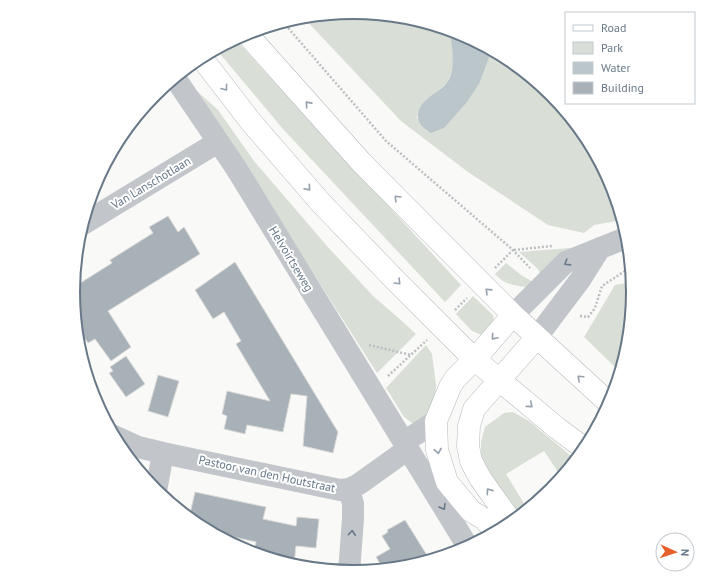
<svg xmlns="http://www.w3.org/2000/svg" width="707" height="584" font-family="'PT Sans',sans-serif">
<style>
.green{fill:#d9ded6}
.water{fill:#bbc6cb}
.building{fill:#a9b1b8;stroke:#dbdbd9}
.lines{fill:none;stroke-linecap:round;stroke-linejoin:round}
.major-casing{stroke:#b6babf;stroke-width:23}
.path{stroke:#bcbfc2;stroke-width:2.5;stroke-dasharray:2 2;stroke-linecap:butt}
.minor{stroke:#c2c6cb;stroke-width:22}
.major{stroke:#fff;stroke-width:22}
.oneway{stroke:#95a0ac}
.oneway2{stroke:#687888}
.labels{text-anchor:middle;stroke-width:4;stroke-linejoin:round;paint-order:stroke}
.street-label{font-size:12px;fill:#687888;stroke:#fff}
.rim{fill:none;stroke:#687888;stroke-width:2}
</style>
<rect width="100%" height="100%" fill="#f9f9f7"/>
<path class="green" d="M354,12L408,17L449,30C452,46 456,64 449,79C448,82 445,84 443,86C430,99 420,99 417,119L480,82L492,50L509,59L552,94L586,137L612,185L623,220L594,225L584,233L548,225L468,172L401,121L303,17Z
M235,39L461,285L445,302L283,129L216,49Z
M197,91L218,110L254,161L327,246L373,296L402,321L416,334L377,373Z
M570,248L541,275L538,269L519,252Z
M506,263L521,275L533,282L526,287C512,285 504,284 495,274Z
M632,282C635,311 629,344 620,372L584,337L615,285Z
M473,296L493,315L494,322L482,335L472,331L456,314Z
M426,345L432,354L436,385L435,403L422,422L412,423L404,417L386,388Z
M513,412L529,421L576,460L562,478L544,451L506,474L528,510L519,517L481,458V442L485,427L504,413Z"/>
<path class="water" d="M449,30L461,33L492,50L480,82L467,102L444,128L431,133C424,128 417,124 418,114C421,97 439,94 448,81C456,71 452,42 449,30Z"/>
<path class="building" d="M168,216L178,232L184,227L200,254L108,311L131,347L111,361L95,339L88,343L77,327L74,287L112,263L110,260L153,233L149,227Z
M235,262L338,432L333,453L303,446L307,396L291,394L283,432L247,425L245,434L224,429L227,416L222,414L227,391L270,401L236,344L241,341L224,312L213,319L195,290Z
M126,356L145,384L126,397L109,373L113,371L110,367Z
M158,375L179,381L168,417L148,411Z
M195,492L266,507L263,519L296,526L297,517L319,519L316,548L296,546L294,565L254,553L256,542L220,534V536L198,525L189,518Z
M405,520L430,560L408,567L383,569L376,557L390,549L382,536L388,532L387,530Z"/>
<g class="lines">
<g class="major-casing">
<path id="major" d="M246,33L361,162L513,315L610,404
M201,57L251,122L321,203L397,282L474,359L557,428L585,449
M512,523L480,478L471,461L468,446L469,426L474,409L537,337
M496,532L484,519L471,511L447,482L437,450L436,421L450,387L455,379L481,352L513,315"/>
</g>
<path class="path" d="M283,22L386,141L513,250L530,268
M514,250L552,246
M495,268L513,250
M455,310L467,298
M580,316L588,317L595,308L602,286L631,267
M369,345L411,355
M388,376L427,340"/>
<path class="minor" d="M175,78L236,168L468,547
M83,224L218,142
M513,315L566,262L628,237
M537,337L580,280L600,248
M114,436L138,447L163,453L340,490L349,489L359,484L408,449
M404,442L436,421
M156,491L163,453
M349,572L353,519V504L349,489"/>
<use href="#major" class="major"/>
</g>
<defs><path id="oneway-chevron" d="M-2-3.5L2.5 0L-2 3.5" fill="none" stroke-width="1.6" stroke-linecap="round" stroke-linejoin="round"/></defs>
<g class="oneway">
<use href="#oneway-chevron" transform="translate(225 88) rotate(52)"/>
<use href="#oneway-chevron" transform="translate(308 104) rotate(-132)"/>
<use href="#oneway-chevron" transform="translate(308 188) rotate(49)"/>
<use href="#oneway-chevron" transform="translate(397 198) rotate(-135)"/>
<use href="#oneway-chevron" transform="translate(398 282) rotate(45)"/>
<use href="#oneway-chevron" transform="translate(488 291) rotate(-136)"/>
<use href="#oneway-chevron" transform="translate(494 337) rotate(131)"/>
<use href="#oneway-chevron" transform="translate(580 378) rotate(-137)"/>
<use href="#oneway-chevron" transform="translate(530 405) rotate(40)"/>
<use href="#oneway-chevron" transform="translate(438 451) rotate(80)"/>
<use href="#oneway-chevron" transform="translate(489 491) rotate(-125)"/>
</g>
<g class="oneway2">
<use href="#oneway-chevron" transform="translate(567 263) rotate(148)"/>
<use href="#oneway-chevron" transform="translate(443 507) rotate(59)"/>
<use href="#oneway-chevron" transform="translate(352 533) rotate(-85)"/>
</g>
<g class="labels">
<g class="street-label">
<text transform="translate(151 183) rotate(-31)" y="4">Van Lanschotlaan</text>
<text transform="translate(291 259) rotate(59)" y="4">Helvoirtseweg</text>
<text transform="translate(267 474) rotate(12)" y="4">Pastoor van den Houtstraat</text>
</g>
</g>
<path d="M0 0H707V584H0ZM80 292a273 273 0 1 1 546 0a273 273 0 1 1-546 0Z" fill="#fff" fill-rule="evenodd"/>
<path class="rim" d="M80 292a273 273 0 1 1 546 0a273 273 0 1 1-546 0Z"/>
<rect x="565" y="12" width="130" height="92" fill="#ffffff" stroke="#c3c9cf"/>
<rect x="573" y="25" width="20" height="6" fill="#ffffff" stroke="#c3c9cf"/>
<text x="601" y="32" font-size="12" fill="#687888">Road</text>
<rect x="573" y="42" width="20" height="12" fill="#d9ded6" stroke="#c3c9cf"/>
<text x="601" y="52" font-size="12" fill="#687888">Park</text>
<rect x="573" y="62" width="20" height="12" fill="#bbc6cb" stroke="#c3c9cf"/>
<text x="601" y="72" font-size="12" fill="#687888">Water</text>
<rect x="573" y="82" width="20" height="12" fill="#a9b1b8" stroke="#c3c9cf"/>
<text x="601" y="92" font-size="12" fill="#687888">Building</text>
<g transform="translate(675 552) rotate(93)"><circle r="19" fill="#ffffff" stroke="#c3c9cf"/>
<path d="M0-3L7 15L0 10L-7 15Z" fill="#e6602b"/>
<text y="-6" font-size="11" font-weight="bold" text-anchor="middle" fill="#687888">N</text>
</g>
</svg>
